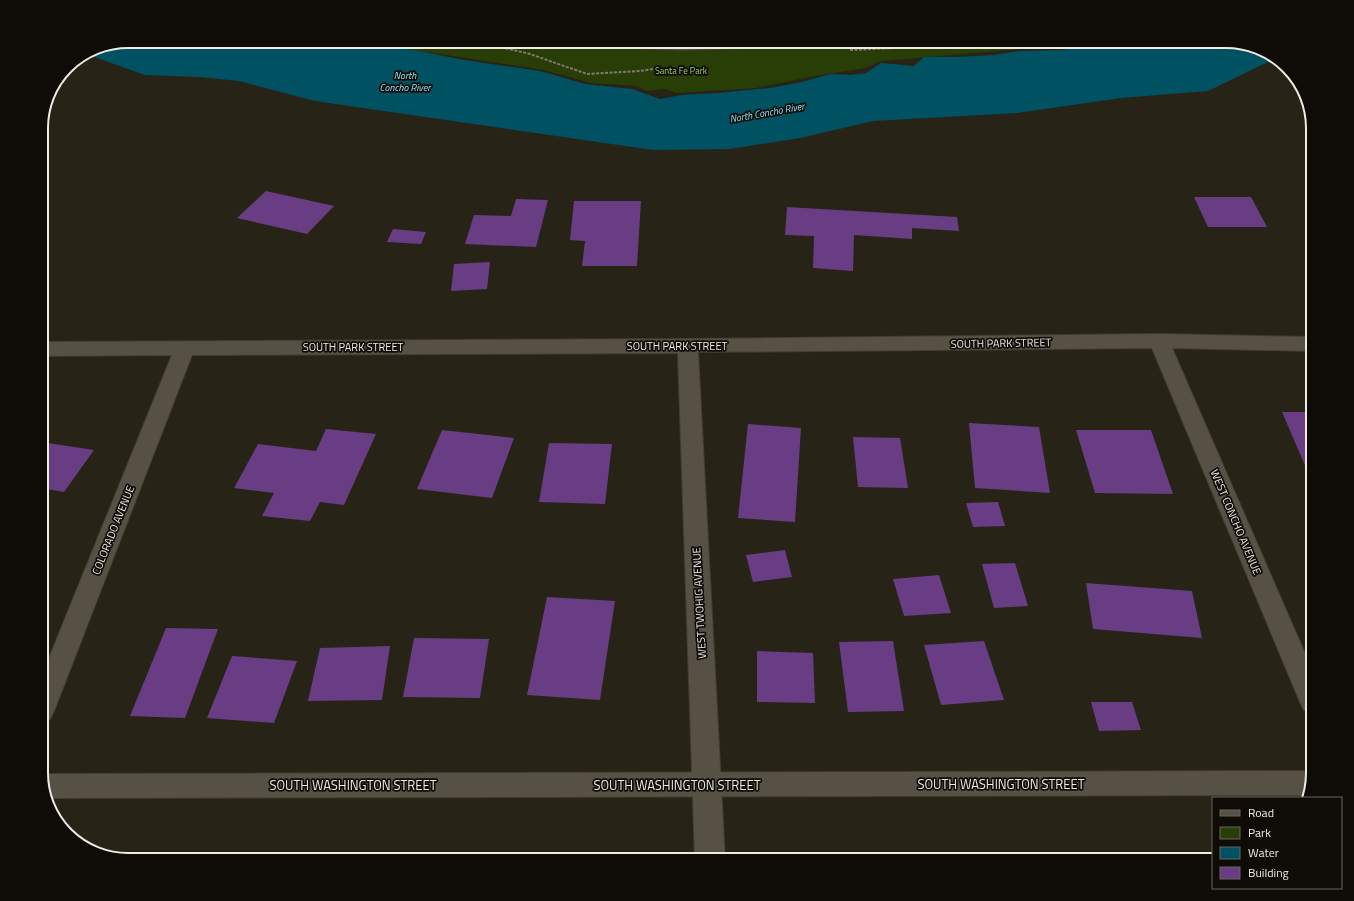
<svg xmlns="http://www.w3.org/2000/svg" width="1354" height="901" font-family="'Titillium Web',sans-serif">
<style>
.green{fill:#283e06}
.water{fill:#005263}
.building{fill:#693d84}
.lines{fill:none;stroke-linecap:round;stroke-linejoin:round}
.street-casing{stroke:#423d34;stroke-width:2}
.secondary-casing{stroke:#423d34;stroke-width:2}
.path{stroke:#807c72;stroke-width:2;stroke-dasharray:3 1.5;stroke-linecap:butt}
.street{fill:#575044;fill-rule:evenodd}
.secondary{fill:#575044;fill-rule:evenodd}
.labels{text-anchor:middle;stroke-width:3.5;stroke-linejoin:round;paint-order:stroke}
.far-park-label{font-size:9px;fill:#a3d667;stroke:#0f0c08}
.far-water-label{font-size:10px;font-style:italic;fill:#8de4fd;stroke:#0f0c08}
.street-label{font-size:11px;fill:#eeebe3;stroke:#0f0c08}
.near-street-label{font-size:13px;fill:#eeebe3;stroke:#0f0c08}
.rim{fill:none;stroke:#eeebe3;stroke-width:2}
</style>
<rect width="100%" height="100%" fill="#282317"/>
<path class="green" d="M355,41H484L503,45L681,50L820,45L866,41H1096L1055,49H1022L881,61L866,68L815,76L756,88L677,93L665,89L646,91L637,86L591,83L544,70Z"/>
<path class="water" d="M129,41H342L414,50L464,60L540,71L585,84L632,89L660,99L682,95L719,93L770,88L802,82L830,74L851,75L866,73L881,63L914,66L924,57H957L994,55L1019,51L1063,50L1107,41H1225L1274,56L1276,58L1208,91L1121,98L1017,113L873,121L800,138L729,149L653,150L315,101L239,81L200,77L145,75L86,54L95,48Z"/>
<path class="building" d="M266,191L334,206L307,234L237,218Z
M1194,197H1251L1267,227H1208Z
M516,199L548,200L536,247L465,244L474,215L511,216Z
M574,201H641L637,266H582L585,241L570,240Z
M787,207L957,217L959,231L912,228V239L854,235L853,271L813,268L814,236L785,235Z
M393,229L426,232L421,244L387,242Z
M490,262L487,289L451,291L454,264Z
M1282,412H1313V484Z
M969,423L1039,427L1050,493L975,488Z
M748,424L801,428L795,522L738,518Z
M326,429L376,434L344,505L320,502L310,521L262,516L274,493L234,488L258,444L316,451Z
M442,430L514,438L492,498L417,489Z
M1076,430H1151L1173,494L1095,493Z
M853,437L900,438L908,488L858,487Z
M41,442L94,450L64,492L41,488Z
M549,443L612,444L605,504L539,502Z
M998,502L1005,526L973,527L966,503Z
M785,550L792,577L753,582L746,555Z
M1015,563L1028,606L994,608L982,564Z
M939,575L951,613L904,616L893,579Z
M1086,583L1192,591L1202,638L1093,629Z
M547,597L615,601L600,700L527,695Z
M166,628L218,629L185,718L130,716Z
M414,638L489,639L480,698L403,697Z
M893,641L904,711L848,712L839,642Z
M984,641L1004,700L941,705L924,645Z
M390,646L382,700L308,701L320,648Z
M757,651L813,653L815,703L757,702Z
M232,656L297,661L274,723L207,718Z
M1091,702H1132L1141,730L1099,731Z"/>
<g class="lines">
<g class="street-casing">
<path id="street" d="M567,41H836L834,44L829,45L681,50L574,45L569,44Z
M1159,334L1313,337V351L1172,348L1313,672V713L1304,710L1300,702L1152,348L698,352L725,860H695L678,353L192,355L54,711L50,719L41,722V678L172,355L41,356V342L688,339Z"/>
</g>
<g class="secondary-casing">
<path id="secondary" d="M1310,771L1313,773L1306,795L47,798L41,778V775L44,774Z"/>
</g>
<path class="path" d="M475,41L530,54L587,74L640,71L660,68
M850,50L915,47L940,41"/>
<use href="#street" class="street"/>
<use href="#secondary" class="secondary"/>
</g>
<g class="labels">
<g class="far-park-label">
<text x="681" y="74">Santa Fe Park</text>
</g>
<g class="far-water-label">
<text x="405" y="79">North<tspan x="405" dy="12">Concho River</tspan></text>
<text transform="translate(767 112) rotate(-10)" y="4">North Concho River</text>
</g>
<g class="street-label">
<text transform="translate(1001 343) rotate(-1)" y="4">SOUTH PARK STREET</text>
<text x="677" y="350">SOUTH PARK STREET</text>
<text x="353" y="351">SOUTH PARK STREET</text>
<text transform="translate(1236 522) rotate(67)" y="4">WEST CONCHO AVENUE</text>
<text transform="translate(113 530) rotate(-68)" y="4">COLORADO AVENUE</text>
<text transform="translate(699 603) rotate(-93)" y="4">WEST TWOHIG AVENUE</text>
</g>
<g class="near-street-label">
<text x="1001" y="789">SOUTH WASHINGTON STREET</text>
<text x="353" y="790">SOUTH WASHINGTON STREET</text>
<text x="677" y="790">SOUTH WASHINGTON STREET</text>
</g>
</g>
<path d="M0 0H1354V901H0ZM128 48H1226A80 80 0 0 1 1306 128V773A80 80 0 0 1 1226 853H128A80 80 0 0 1 48 773V128A80 80 0 0 1 128 48Z" fill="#0f0c08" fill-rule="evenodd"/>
<path class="rim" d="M128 48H1226A80 80 0 0 1 1306 128V773A80 80 0 0 1 1226 853H128A80 80 0 0 1 48 773V128A80 80 0 0 1 128 48Z"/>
<rect x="1212" y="797" width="130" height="92" fill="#0f0c08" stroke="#686560"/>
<rect x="1220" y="810" width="20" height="6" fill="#575044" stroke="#686560"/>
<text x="1248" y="817" font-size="12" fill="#eeebe3">Road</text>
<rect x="1220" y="827" width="20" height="12" fill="#283e06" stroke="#686560"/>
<text x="1248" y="837" font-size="12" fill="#eeebe3">Park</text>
<rect x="1220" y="847" width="20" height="12" fill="#005263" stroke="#686560"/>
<text x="1248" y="857" font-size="12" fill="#eeebe3">Water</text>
<rect x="1220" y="867" width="20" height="12" fill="#693d84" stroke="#686560"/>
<text x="1248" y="877" font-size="12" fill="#eeebe3">Building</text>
</svg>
